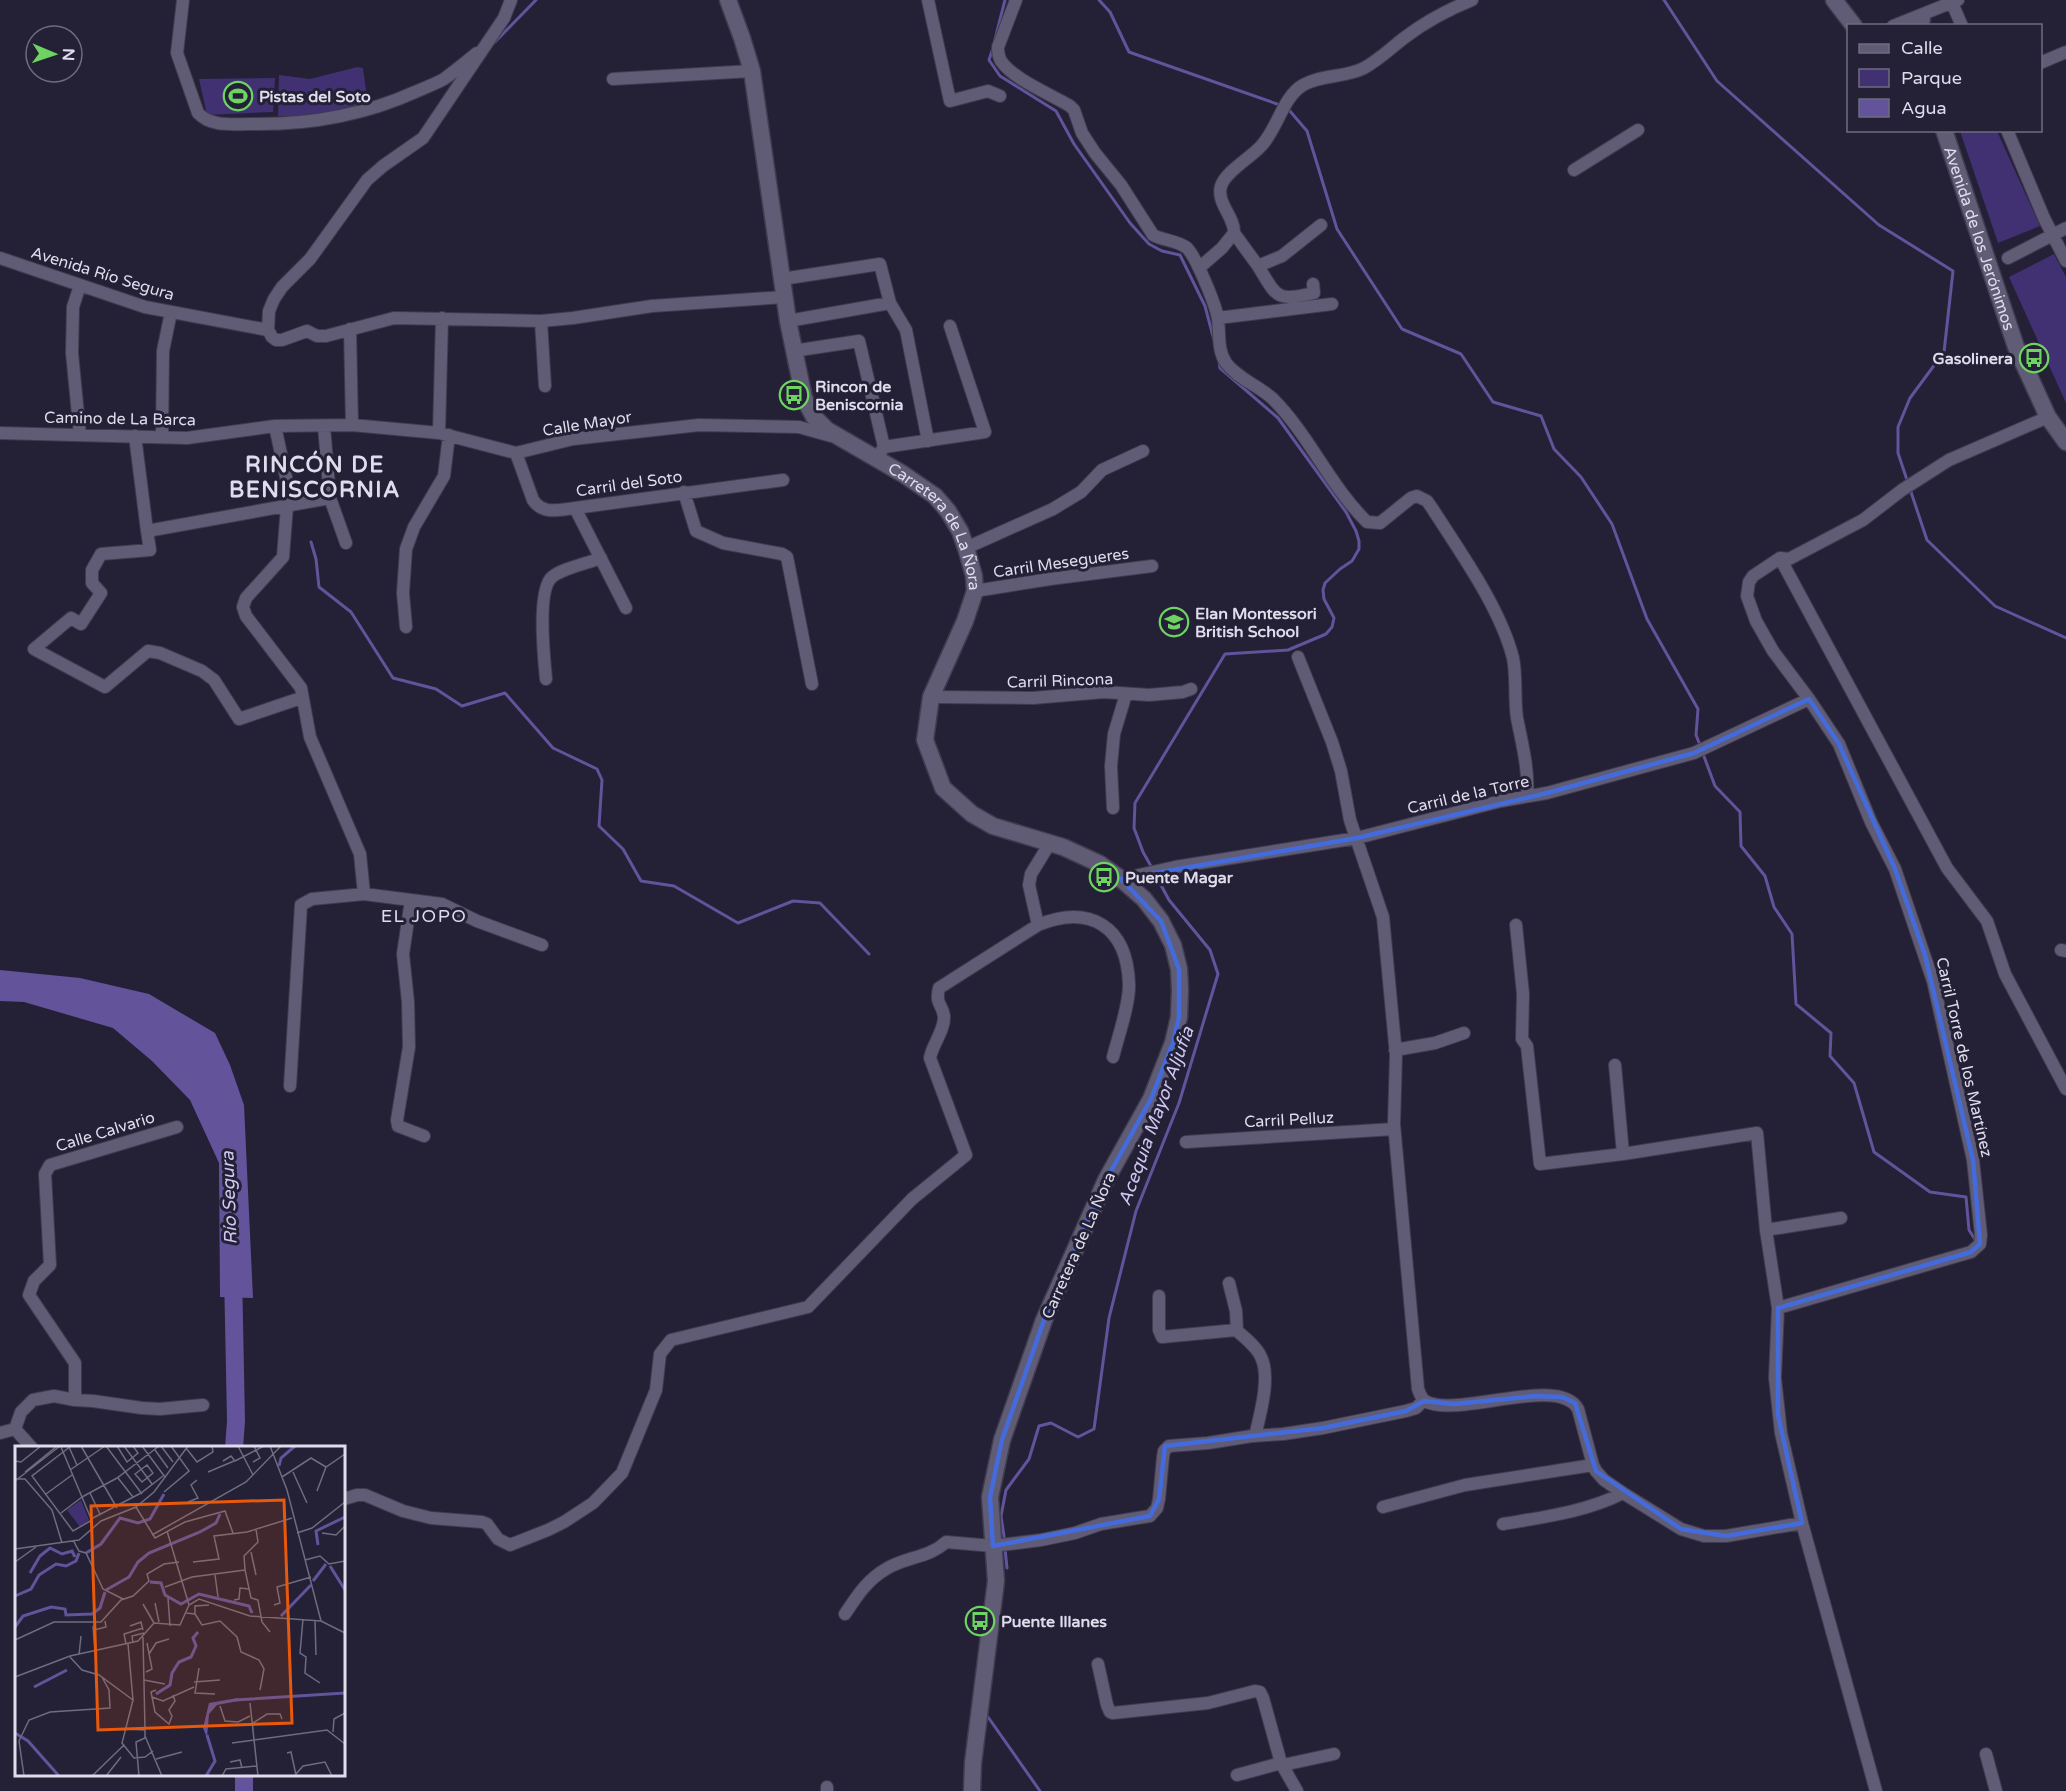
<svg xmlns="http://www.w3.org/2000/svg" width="2066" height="1791" font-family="'Varela Round',sans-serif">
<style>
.green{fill:#413072}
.water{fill:#62539b}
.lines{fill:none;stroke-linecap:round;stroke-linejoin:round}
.stream{stroke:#62539b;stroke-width:3}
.river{stroke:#62539b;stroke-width:18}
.street-casing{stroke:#403c4f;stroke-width:14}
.secondary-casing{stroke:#403c4f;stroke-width:19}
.street{stroke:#605c76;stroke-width:12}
.secondary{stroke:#605c76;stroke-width:16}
.marked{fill:none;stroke:#446bdc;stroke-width:4.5;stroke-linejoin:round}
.labels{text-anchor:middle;stroke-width:6;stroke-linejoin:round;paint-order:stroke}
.poi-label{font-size:16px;font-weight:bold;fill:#dfddec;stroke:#242036;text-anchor:start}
.street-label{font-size:16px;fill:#dfddec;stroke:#242036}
.neighbourhood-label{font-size:18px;letter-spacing:1.5px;fill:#dfddec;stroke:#242036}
.water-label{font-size:18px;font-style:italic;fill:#cec8f1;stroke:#242036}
.district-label{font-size:22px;font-weight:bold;letter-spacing:1.5px;fill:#dfddec;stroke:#242036}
.inset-river{fill:none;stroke:#62539b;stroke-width:3}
.inset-road{fill:none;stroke:#6f6c7f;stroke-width:1.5}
.view{fill:#e8590c;fill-opacity:0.15;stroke:#e8590c;stroke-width:3}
.inset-edge{fill:none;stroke:#dfddec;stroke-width:3}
</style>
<rect width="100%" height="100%" fill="#242036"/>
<path class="green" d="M357,67L363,68L368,104C338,112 309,117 278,116L279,75L310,79Z
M275,78L273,112L207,115L199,79Z
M1960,131H1997L2040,226L1998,243Z
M2054,254L2066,277V403L2009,277Z"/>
<path class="water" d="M0,970L80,978L149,994L215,1033L230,1065L244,1105L253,1298L220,1297L219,1163L190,1100L152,1061L113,1028L24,1002L0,1001Z"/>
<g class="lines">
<path class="stream" d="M1099,0L1110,12L1129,52L1280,105
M1664,0L1717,81L1879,225L1953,271L1944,352L1910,398L1898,427V453L1908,483
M995,39L1005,0
M495,42L536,0
M993,48L989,60L1000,76L1056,111L1074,144L1130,223L1149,244L1162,251L1180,255L1205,306L1214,340
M1289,110L1307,131L1337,229L1402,329L1461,354L1493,402L1541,416L1554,449L1581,477L1612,524L1647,619L1698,709L1696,735L1700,745
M1910,489L1927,540L1995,606L2066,638
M311,542L316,559L319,587L351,612L393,678L436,689L462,706L505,693L553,748L597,769L602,780L599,826L623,849L641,881L674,886L738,923L793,901L820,903L869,954
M1702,751L1715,786L1740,812L1741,846L1765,876L1774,907L1792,934L1796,1004L1831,1033L1830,1056L1854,1083L1874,1152L1930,1192L1966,1197L1969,1230L1976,1241
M1152,868L1143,852L1134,828L1135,803L1225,654L1288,650L1326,634L1332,627L1334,618L1324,599L1323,590L1325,583L1340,569L1352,561L1359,549V541L1356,531L1346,512L1278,418L1220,368L1219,361
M1005,1543L1001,1516L1006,1490L1029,1459L1039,1426L1051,1423L1078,1437L1094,1429L1109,1318L1136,1211L1179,1103L1218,974L1210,950L1169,900L1155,874
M1005,1549L1007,1568
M988,1717L1040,1791"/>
<path class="river" d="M233,1272L236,1421L234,1448
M244,1774V1791"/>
<g class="street-casing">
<path id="street" d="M183,0L177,53L198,113C211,127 231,124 250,124C307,125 362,116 415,92C424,88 435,84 444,79C455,71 466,62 477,53
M511,0L504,18L423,138L383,166L367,180L310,259L282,287L274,299L269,311L268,330L272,337L276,340H282L307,331L317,336H326L394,318L541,321L573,318L652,306L784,297
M928,0L950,101L988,91L1000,96
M1016,0L998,47C998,51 998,56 1001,61C1013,79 1050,94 1070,106L1074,110L1082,133L1095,153L1121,185L1153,235C1164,241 1177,240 1187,248C1196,257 1216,305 1218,319C1220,333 1217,350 1226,363C1237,378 1259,386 1273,399C1309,435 1330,486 1367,522L1380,523L1411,498L1417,496L1427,501L1432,508C1460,552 1500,607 1513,658C1517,678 1514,698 1517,718C1522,744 1529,769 1527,796
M1952,3L1962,26
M1893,26L1958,0
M2040,63L2066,52
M613,79L752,71
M2007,130L2044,218L2066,261
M1574,170L1638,130
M1234,233L1258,266L1282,256L1321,225
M0,258L145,307L268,330
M2008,258L2066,228
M1258,266C1278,299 1276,301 1314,293L1313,284
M1199,268L1222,248L1234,233C1235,217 1216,203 1221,186C1226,171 1252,157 1262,145C1278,127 1283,97 1303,85C1322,74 1345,78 1364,68C1379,60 1391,48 1404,38C1425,22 1447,10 1472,0
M782,279L880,264L890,303L906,330L928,441
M80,285L73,307L72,353L80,435
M1218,318L1332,304
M541,321L545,386
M788,321L890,303
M350,329L352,425
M793,351L859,341L884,447
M275,426L292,505
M324,426L330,498
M0,433L187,438L275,426L352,425L439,433L516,453L573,439L699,425L799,427L831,436
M439,433L442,318
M135,436L147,531
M162,437L163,351L171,312
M516,453L533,500C543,515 559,510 575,508L783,480
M876,459L884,447L985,432L950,326
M684,492L696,531L723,543L782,554L787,557L812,684
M287,506L283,557L246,598L243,607L246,616L301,688L310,737L360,854L364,894
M575,508L626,608
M966,548L1053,509L1081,492L1102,470L1143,451
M1780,558L1947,868L1987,921L2005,974L2066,1089
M975,591L1050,579L1152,566
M406,627L403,593L406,549L414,527L444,476L449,435
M1298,657L1332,742L1341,771L1350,820L1383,917L1396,1055L1394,1124L1418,1389C1420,1394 1421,1398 1425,1401C1456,1419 1559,1374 1578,1409L1593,1465L1596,1471L1604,1480L1623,1493L1681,1529L1704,1536H1726L1802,1523
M546,679C544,659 537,590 552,577C561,569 588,563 601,558
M931,697L1033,698L1104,692L1149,695L1183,692L1191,689
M301,698L239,719L214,680L202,671L160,653L148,651L105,687L34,649L71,618L81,624L101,593L92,583V570L101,554L150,550L147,531L330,498L346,543
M1113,808L1111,766L1114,734L1126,694
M1121,879L1175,867L1357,838L1501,801L1547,793L1694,753L1809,699
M411,900L403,954L408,1002L409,1047L397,1120L398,1126L424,1136
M1038,925C1090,904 1127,926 1129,984C1130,1003 1118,1037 1113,1057
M1516,925L1523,994L1522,1039L1527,1046L1540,1164L1623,1154L1757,1133L1766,1230L1778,1308L1775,1378L1781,1433L1802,1523L1876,1791
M2061,950L2066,951
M1395,1050L1435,1043L1464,1033
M1615,1065L1623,1154
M290,1086L301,905L312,899L364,894L442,904L477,921L542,945
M1186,1142L1394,1129
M1766,1230L1841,1218
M1229,1283L1236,1311L1237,1331
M1159,1296V1330L1162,1337L1236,1330C1244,1337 1257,1347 1261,1357C1271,1377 1260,1415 1255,1436
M1778,1308L1971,1252L1980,1244L1981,1235L1973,1160L1933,981L1895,869L1871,822L1839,744L1809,699L1773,651L1756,621L1747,596L1749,582L1753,576L1780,558L1789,559L1863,520L1902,490L1949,460L2048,417
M75,1400V1363L29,1295L34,1281L50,1265L45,1174L50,1165L177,1127
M15,1429L32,1448
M0,1433L15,1429L21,1412L33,1400L54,1396L75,1400L93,1401L142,1408L160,1409L203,1405
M344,1499L357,1495H365L403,1511L431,1518L482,1522L487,1524L498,1539L510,1545L548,1530L564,1522L593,1503L622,1473L656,1390L660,1354L671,1340L808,1307L912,1199L966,1155L930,1058C932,1045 945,1030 944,1016C942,1003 935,1005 939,988L1038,925L1029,885L1031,874L1050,843
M1383,1507L1465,1485L1593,1465
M1503,1524C1543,1517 1586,1512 1623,1493
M845,1614C857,1596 867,1580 886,1569C905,1557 929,1558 946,1542L993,1546L1041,1540L1075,1533L1101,1524L1150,1516L1157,1508L1159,1499L1163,1457L1164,1451L1169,1446L1208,1443L1252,1436L1283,1434L1323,1428L1406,1411L1416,1408L1424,1400
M1098,1664L1107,1705L1110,1712L1113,1713L1208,1703L1255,1691L1260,1692L1263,1698L1281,1763L1297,1791
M1986,1754L1996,1791
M1283,1765L1334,1754
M1237,1775L1281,1763
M827,1787V1791"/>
</g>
<g class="secondary-casing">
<g id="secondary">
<path id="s1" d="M728,0L742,38L752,71L788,321L804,398L814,417L827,430L903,474L935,496L948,511L960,531L966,548L974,576L975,591L965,621L931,697L925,740L943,788L972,814L993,826L1063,847L1100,864L1121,879L1144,899L1161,921L1173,945L1179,969L1180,990L1179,1017L1173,1043L1151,1099L1106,1180L1044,1320L1002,1440L990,1497L996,1581L973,1763L972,1791"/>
<path d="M1834,0L1854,26"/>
<path d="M1916,26L1922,19"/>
<path id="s2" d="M1944,130L2016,347L2048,417L2066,442"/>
</g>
</g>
<use href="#street" class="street"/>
<use href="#secondary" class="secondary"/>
</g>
<path class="marked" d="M1809,699L1839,744L1895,869L1925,955L1973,1160L1980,1244L1971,1252L1778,1308V1415L1802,1523L1726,1536L1681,1529L1596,1471L1575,1403L1562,1397L1535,1396L1454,1404L1424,1401L1406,1411L1323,1428L1165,1446L1159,1499L1150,1516L993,1546L990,1497L1002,1440L1044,1320L1106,1180L1151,1099L1173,1043L1179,1017V969L1161,921L1121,879L1357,838L1547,793L1694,753Z"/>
<defs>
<g id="stadium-ring" transform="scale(1.5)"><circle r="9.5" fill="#242036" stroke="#6dd361" stroke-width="1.5"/><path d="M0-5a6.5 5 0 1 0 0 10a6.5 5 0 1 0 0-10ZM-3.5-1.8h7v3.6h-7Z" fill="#6dd361"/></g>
<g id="bus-ring" transform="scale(1.5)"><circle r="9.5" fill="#242036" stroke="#6dd361" stroke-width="1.5"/><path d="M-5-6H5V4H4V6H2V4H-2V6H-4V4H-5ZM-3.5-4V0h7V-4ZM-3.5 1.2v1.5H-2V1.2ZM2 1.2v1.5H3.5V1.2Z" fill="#6dd361"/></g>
<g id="school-ring" transform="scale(1.5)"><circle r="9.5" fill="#242036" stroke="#6dd361" stroke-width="1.5"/><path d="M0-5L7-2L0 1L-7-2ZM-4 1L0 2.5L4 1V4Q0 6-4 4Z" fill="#6dd361"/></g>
</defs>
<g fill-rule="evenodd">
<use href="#stadium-ring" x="238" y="96"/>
<use href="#bus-ring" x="2034" y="358"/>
<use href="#bus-ring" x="794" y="395"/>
<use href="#school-ring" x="1174" y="622"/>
<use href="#bus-ring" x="1104" y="877"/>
<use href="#bus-ring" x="980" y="1621"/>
</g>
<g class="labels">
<g class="poi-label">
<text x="259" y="102">Pistas del Soto</text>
<text x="2013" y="364" text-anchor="end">Gasolinera</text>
<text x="815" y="392">Rincon de<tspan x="815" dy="18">Beniscornia</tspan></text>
<text x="1195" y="619">Elan Montessori<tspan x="1195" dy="18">British School</tspan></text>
<text x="1125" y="883">Puente Magar</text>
<text x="1001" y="1627">Puente Illanes</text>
</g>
<g class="street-label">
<text dy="6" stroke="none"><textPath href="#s2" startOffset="114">Avenida de los Jerónimos</textPath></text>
<text transform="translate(103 273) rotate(17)" y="6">Avenida Río Segura</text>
<text transform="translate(120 418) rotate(1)" y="6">Camino de La Barca</text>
<text transform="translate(587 423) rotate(-9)" y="6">Calle Mayor</text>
<text transform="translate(629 483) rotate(-8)" y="6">Carril del Soto</text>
<text dy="6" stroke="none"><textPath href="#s1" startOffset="598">Carretera de La Ñora</textPath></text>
<text transform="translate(1061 562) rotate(-8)" y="6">Carril Mesegueres</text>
<text transform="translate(1060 680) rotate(-2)" y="6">Carril Rincona</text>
<text transform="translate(1468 794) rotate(-13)" y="6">Carril de la Torre</text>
<text transform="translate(1965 1057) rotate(77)" y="6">Carril Torre de los Martínez</text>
<text transform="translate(1289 1119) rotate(-3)" y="6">Carril Pelluz</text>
<text transform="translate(105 1131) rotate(-17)" y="6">Calle Calvario</text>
<text transform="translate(1078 1245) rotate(-66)" y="6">Carretera de La Ñora</text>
</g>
<g class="neighbourhood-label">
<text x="424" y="922">EL JOPO</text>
</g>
<g class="water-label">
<text transform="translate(1156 1116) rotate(-70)" y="6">Acequia Mayor Aljufía</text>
<text transform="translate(229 1198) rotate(-92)" y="6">Río Segura</text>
</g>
<g class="district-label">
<text x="315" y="472">RINCÓN DE<tspan x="315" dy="25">BENISCORNIA</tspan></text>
</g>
</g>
<g transform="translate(15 1446)">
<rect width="330" height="330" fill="#242036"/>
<path d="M66,54L74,74L65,81L52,64Z" fill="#413072"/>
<path d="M223,252V255L202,259L194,268L192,292L188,282L194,257Z" fill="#62539b"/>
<path class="inset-river" d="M264,20L266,12L280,0M303,99L301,85L330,71M71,107L86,98L105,72L123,77L135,73L149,48M315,120L330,144M15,127L25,110L35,102L47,108L57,105L60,111M298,135L311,118M135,136L146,137L150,149L166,158L184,148L234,160L237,167M91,144L114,131L123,116L134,107L185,86L201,77L205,68M0,150L16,143L24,129L41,118L51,120L61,115L64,107M266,170L296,139M0,181L8,170L36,161L50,163L51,169L77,168L85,162L90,146M19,241L52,224M141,248L155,239L157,227L164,216L176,211L181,200L178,192L183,186M220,254L330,247M0,287L13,295L44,330M191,330L200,315L192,289"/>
<path class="inset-road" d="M56,0L17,30L58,85L77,74M66,0L102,62M91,0L127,48M102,0L112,16L123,7L118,0M109,0L137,38M127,0L150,31M146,0L158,16M223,0L238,29M255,0L272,44L306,175M46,1L77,75M54,1L62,19M171,2L182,16L198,6L197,0M140,4L153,22M0,15L6,16L26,0M208,15L216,10L220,15L249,0M238,16L245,12L239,0M132,19L138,27L127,36L120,28ZM55,24L90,0M10,26L42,0M193,26L219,15M278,26L292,57M267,31L296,12L311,21L330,8M103,32L118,51M0,33H10L37,64L47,97M0,35L45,0M302,45L311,21M149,46L174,25L156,0M75,47L85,68M31,48L57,29M67,51L102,32L144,0M173,56L183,52L176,39L182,34M121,61L140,92L170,76L210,65L218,87M46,67L67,51M76,73L126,47L148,30M241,83L243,96L229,110L230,124L236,152L243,154L247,176L255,186M152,85L174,159M282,87L297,82L330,56M307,87L321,89L330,80M137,89L231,36L266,0M58,94L64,105L71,107L88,143L108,153M0,103L64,94L86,75L121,61L139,46L173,0M236,106L241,129M290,114L305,110L314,118L330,115M0,116L21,101M178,116L204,113L199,90L232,86L277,72M200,129L203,151M150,141L177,131L230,124M153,152L155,180M219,154L224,153L225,142L234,143M140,157L144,176M128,158L139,177M259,159L265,157L262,141L296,131M171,167L180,168L187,179L205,175L222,191L226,206L244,214L249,223L245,244M180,168V160L194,159M288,173L285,207L291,211L290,227L305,237M300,175L301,209M78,180L80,205M115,180L126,176L128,184M79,184L91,181L90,175M0,194L39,176H86L106,154L118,150L134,135L132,128L149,118L164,116M118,197L117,190L129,187M111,198L109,188L128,182M134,208L141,197L154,193M64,209L66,190M55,211L67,224L84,229L118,254L113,198M184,222L180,247L200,248M131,226L137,223L132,197M0,231L55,210L123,195L139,177L165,179L174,159L184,153L235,170L306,175L330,187M129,234L150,238M179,236L205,234M141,244L136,246L140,266L154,278L157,270L154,264L160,255L158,249M137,251L148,255L179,241M118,254L107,297L119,312L130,311L138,305M235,257L243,330M205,260L210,275L223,276L235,270M238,277L252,268H265L267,273M111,283L130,284M318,286L319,273L330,267M130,290L147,330M4,295L14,274L35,266L95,262L94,244L87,231M4,295L9,330M217,297L312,284L330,298M272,307L276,306L281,329M141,313L167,306M215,316L225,314L227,322M281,328L288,320L310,316L317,330M77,330L109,299M91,330L106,311M124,330L121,296L130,292V284L128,191M207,330L211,323L242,320"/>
<path class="view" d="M269,54L277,277L83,284L76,60Z"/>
<rect width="330" height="330" class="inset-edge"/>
</g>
<rect x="1847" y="24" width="195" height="108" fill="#242036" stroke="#6f6c7f" stroke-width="1.5"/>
<rect x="1859" y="44" width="30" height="9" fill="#605c76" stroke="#6f6c7f" stroke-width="1.5"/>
<text x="1901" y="54" font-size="18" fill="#dfddec">Calle</text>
<rect x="1859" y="69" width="30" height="18" fill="#413072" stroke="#6f6c7f" stroke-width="1.5"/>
<text x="1901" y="84" font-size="18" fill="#dfddec">Parque</text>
<rect x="1859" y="99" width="30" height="18" fill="#62539b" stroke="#6f6c7f" stroke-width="1.5"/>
<text x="1901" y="114" font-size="18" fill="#dfddec">Agua</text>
<g transform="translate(54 54) rotate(92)"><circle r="28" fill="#242036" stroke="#6f6c7f" stroke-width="1.5"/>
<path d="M0-4.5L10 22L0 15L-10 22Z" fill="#6dd361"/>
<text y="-9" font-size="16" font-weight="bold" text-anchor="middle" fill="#dfddec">N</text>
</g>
</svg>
